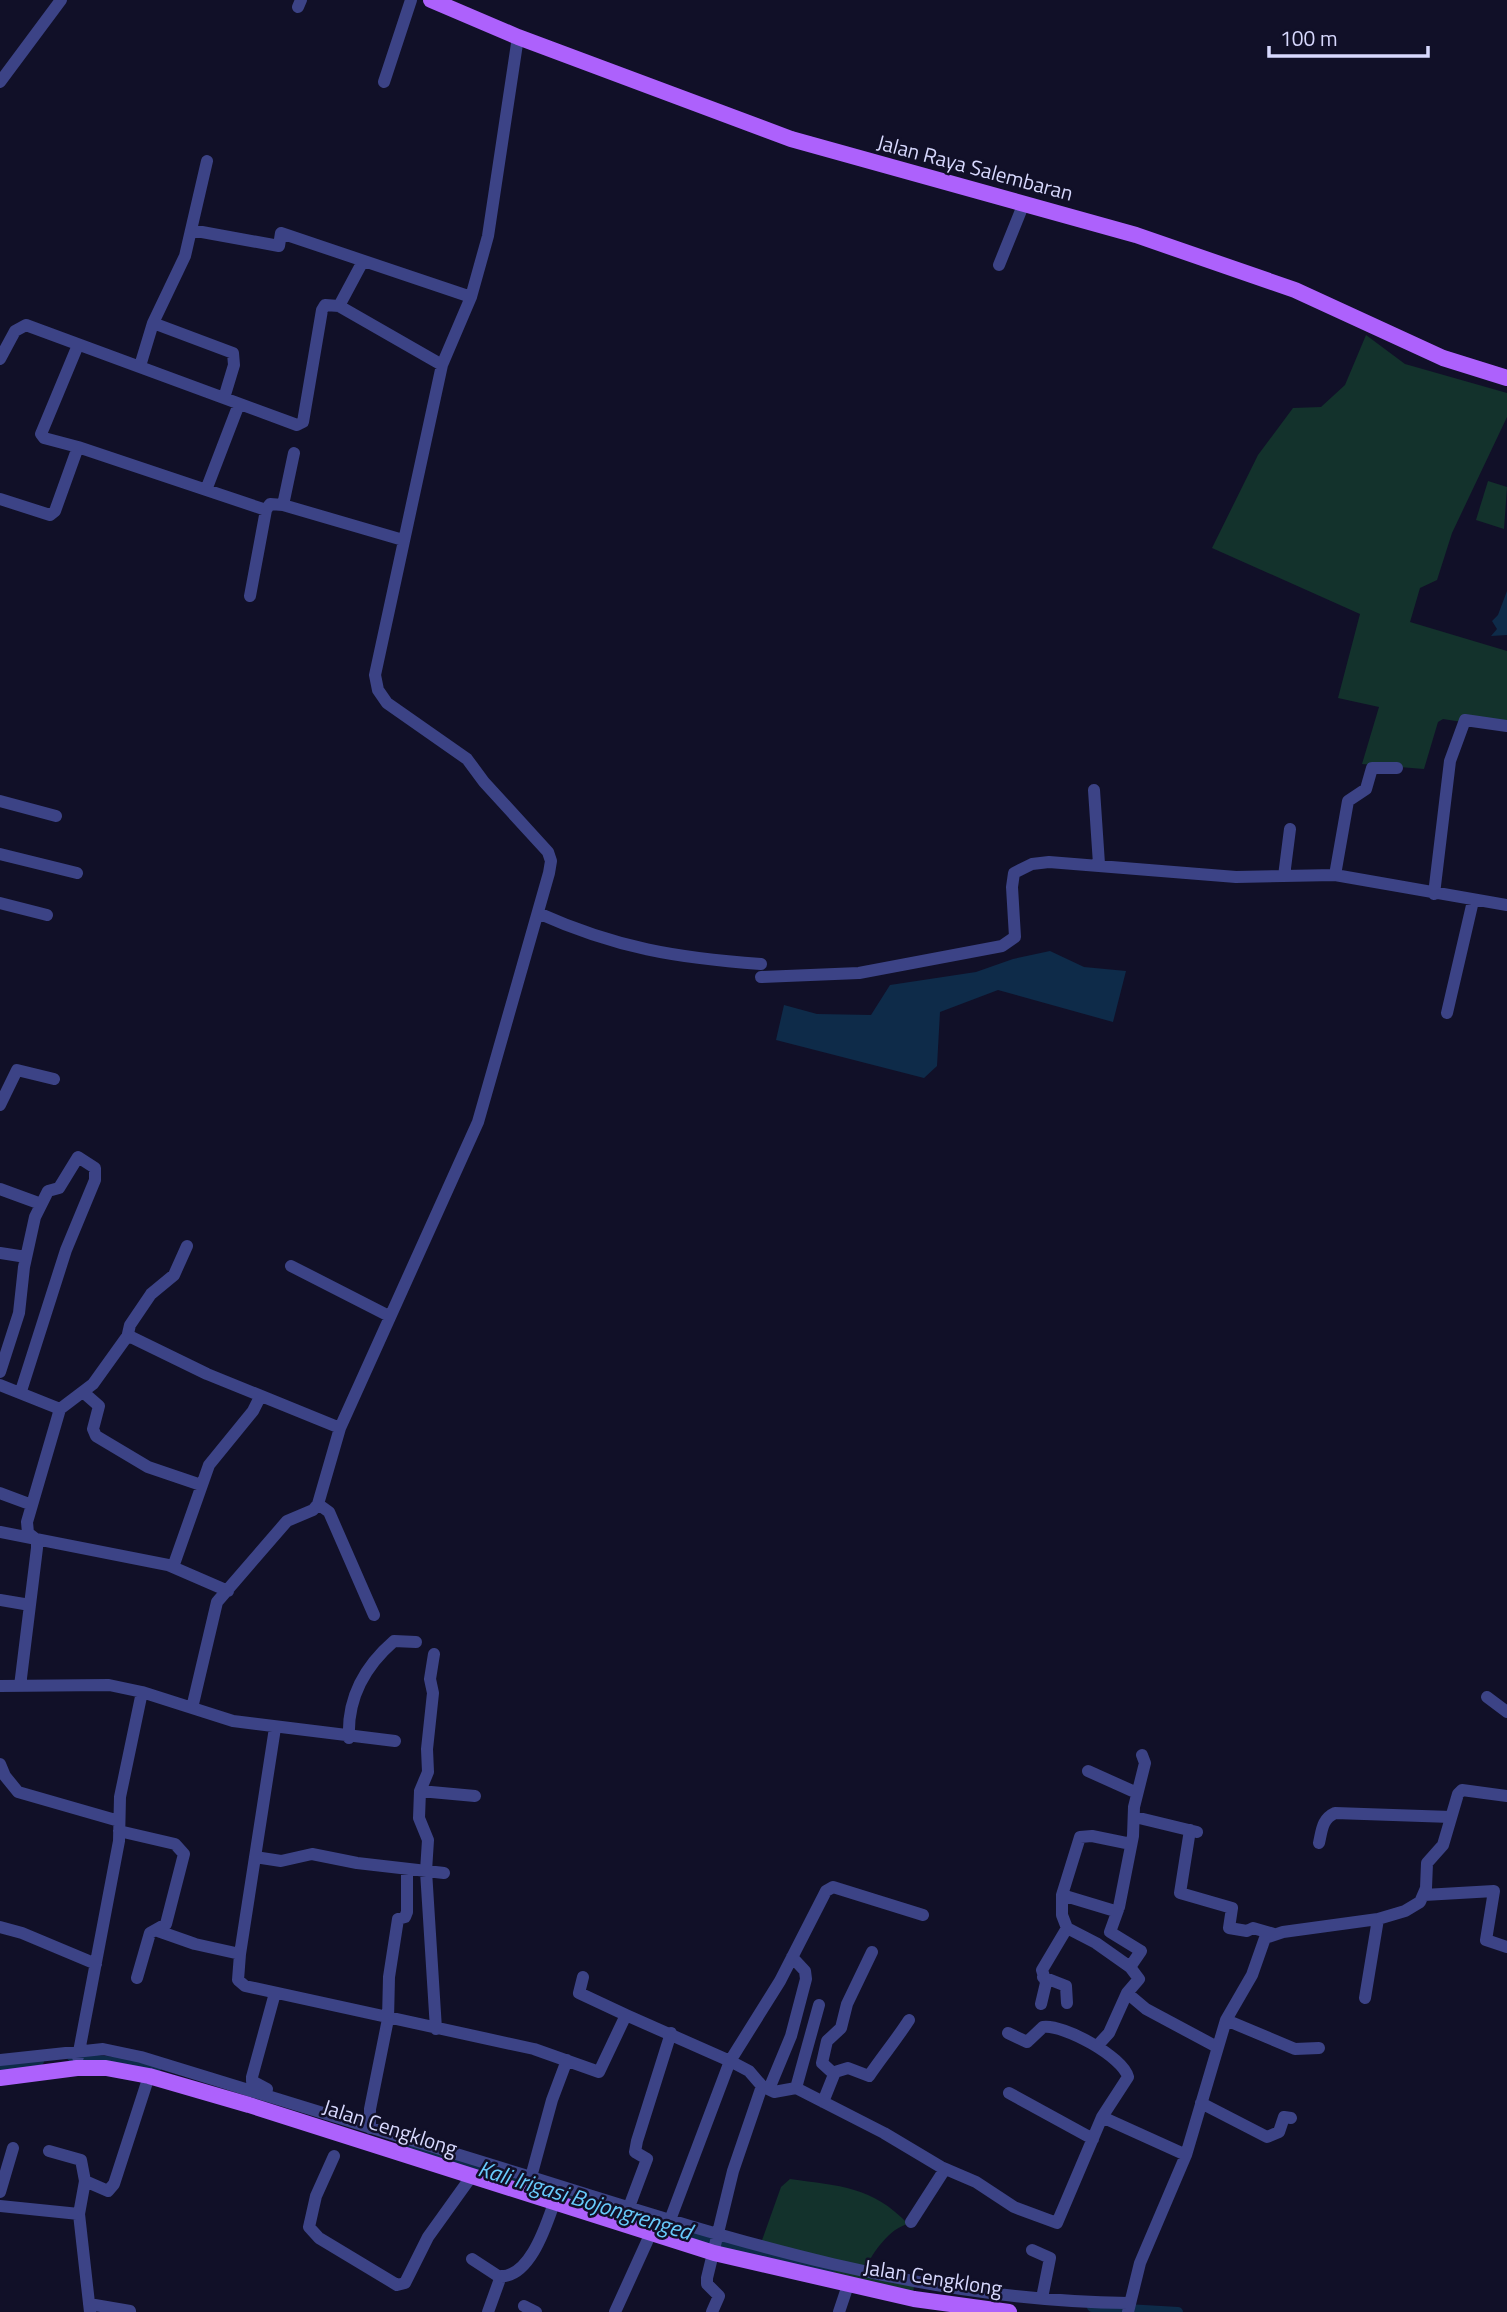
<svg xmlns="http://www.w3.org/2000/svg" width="1507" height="2312" font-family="'Titillium Web',sans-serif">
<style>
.green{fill:#13322c}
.water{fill:#0e2b49}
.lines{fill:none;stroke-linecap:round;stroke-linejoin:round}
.canal{stroke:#0e2b49;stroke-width:10}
.minor{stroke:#3c4386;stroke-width:12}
.major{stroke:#ad61fc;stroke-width:16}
.labels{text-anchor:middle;stroke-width:5;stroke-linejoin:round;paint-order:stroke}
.street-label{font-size:21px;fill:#d8d9fe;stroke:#111028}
.water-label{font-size:23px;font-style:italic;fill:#68cbfc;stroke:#111028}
</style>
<rect width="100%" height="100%" fill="#111028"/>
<path class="green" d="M1366,335L1405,364L1507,393V417L1452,533L1437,580L1420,588L1410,622L1507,651V729L1443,719L1438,722L1424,769L1362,764L1379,707L1338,698L1360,614L1212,548L1258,455L1293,408L1321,407L1345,385Z
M1488,481L1507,487L1504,529L1476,520Z
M790,2179C840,2186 872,2186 908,2224C890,2228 873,2252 865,2269L915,2280L913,2293L756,2257L781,2187Z"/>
<path class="water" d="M1507,591V635L1491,636L1497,629L1492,621L1498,615Z
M1050,951L1084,967L1126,971L1113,1022L998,990L940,1012L937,1066L924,1078L776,1040L784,1005L817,1014L871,1015L890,985L976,972L1013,959Z"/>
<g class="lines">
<path class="canal" d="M72,2057L157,2067
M0,2068L39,2061
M406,2145C546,2189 685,2241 830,2269
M1092,2307L1178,2312"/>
<path class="minor" d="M298,7L301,0
M0,82L61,0
M384,82L411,0
M191,230L207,161
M999,265L1024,203
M339,306L362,263
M153,323L233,353L234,365L224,398
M0,359L15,331L26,325L297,425L303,422L322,310L325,305L339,306L442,365
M140,366L153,323L185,256L191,230L279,246L281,233L471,297
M78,447L266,510L270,504L283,505L403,540
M206,490L239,404
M0,499L50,515L55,511L78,447L44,438L41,434L78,345
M283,505L294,453
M250,596L266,510
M1094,790L1099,864
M0,801L56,816
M0,854L77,873
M1335,875L1348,801L1366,789L1372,768H1397
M1284,876L1290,829
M1434,894L1450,761L1465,720L1507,726
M0,903L47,915
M538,913C616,948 677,958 761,964
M761,977L859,973L1002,946L1015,937L1012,887L1014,873L1032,864L1049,862L1236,877L1335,875L1507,905
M1447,1013L1473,901
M0,1105L17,1070L54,1079
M0,1189L41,1204
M0,1253L26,1257
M291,1266L389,1316
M127,1338L130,1325L151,1294L174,1275L187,1246
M0,1372L19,1313L24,1267L35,1217L48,1191L59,1188L78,1157L95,1168V1180L66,1250L21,1391
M0,1385L60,1409L27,1522L28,1533L37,1540V1548L20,1686
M83,1392L99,1406L93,1429L96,1436L148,1467L201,1485
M60,1409L93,1384L126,1338L131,1337L207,1374L340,1428
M0,1493L32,1505
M318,1504L329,1512L374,1615
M0,1532L168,1565L228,1591
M173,1567L209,1465L253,1411L260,1397
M0,1600L30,1605
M434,1654L430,1679L433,1693L427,1749L428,1772L420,1791L419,1818L428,1840L426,1871L436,2029
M0,1686L109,1685L142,1692
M1487,1697L1507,1712
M192,1708L217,1602L287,1521L313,1510L318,1504L340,1428L478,1122L549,873L551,861L548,852L484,782L467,759L387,703L378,690L375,675L442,365L471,297L488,236L518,37
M275,1728L240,1954L238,1980L245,1986L534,2049L599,2072L626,2015L730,2061L749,2071L762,2086L774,2092L796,2088L884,2133L941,2167L976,2182L1014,2207L1057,2223L1102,2117L1128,2077C1123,2057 1064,2024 1043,2027L1027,2042L1008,2033
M349,1738C347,1698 364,1667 394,1641L416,1642
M0,1764L5,1776L18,1792L119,1821
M1088,1771L1137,1793
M420,1791L475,1796
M1135,1817L1197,1832
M1190,1830L1180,1893L1232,1908L1229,1928L1247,1931L1253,1928L1274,1934
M119,1831L175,1844L184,1854L166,1924L150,1933L137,1978
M1319,1843C1322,1830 1322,1819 1335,1813L1451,1817
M255,1857L281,1861L312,1854L357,1863L444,1873
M1062,1895L1115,1911L1119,1907L1133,1836L1134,1807L1145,1763L1142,1755
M1424,1895L1494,1891L1486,1940L1507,1947
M0,1927L22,1933L96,1964
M158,1931L195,1944L240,1954
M1130,1967L1096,1943L1067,1928L1062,1915V1895L1080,1837L1092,1836L1131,1844
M583,1977L579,1993L626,2015
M1043,1977L1066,1986L1067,2003
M1127,1993L1146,2009L1217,2047
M1365,1998L1378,1919
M1041,2004L1046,1983L1042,1970L1067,1928
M1226,2020L1295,2049L1319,2048
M1098,2045L1109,2033L1127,1993L1139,1979L1130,1967L1141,1951L1110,1932L1119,1907
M78,2057L119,1841L120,1797L142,1692L233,1721L395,1741
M0,2060L103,2049L141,2057L531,2177L552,2100L567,2060
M834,2074L822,2063L827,2041L841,2028L847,2004L872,1952
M796,2088L819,2005
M267,2089L252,2081V2077L275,1993
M769,2089L791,2036L806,1979L805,1971L792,1957
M1009,2093L1093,2139
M823,2102L835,2072L848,2068L869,2076C882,2057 896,2040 909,2020
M1201,2103L1267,2137L1279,2132L1284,2117L1291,2118
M1102,2117L1186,2155
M370,2128V2109L388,2019L389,1977L398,1919L405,1917L407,1912V1869
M49,2151L81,2160L85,2181
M334,2156L316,2196L309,2227L319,2238L397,2285L405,2283L428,2237L471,2177
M529,2183L531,2177L547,2182C738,2242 926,2301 1128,2303
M0,2192L13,2148
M0,2206L79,2214
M629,2207L647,2159L635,2152L637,2141L671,2033
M670,2220L730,2061L780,1981L826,1891L833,1887L923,1915
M911,2222L945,2169
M1032,2250L1050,2258L1042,2298
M472,2259L498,2276C529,2280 546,2226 554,2203
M89,2304L130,2311
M524,2306L536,2312
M90,2312L79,2214L85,2181L108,2191L114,2184L149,2076
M488,2312L501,2276
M615,2312L650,2235
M712,2312L719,2296L707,2284V2278L733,2171L762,2086
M839,2312L848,2285
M1128,2312L1140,2263L1186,2155L1226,2020L1252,1975L1265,1938L1283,1932L1378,1919L1405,1911L1420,1902L1426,1888L1427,1863L1443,1845L1458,1794L1462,1790L1507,1796"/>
<path class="major" d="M431,0L518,37L791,139L1136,235L1295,290L1443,358L1507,378
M0,2078L77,2068H106L149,2076L249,2105L714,2253L914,2299L1009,2312"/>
</g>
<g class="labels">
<g class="street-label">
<text transform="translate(975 168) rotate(15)" y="7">Jalan Raya Salembaran</text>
<text transform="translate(390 2128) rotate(18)" y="7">Jalan Cengklong</text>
<text transform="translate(933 2278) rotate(9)" y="7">Jalan Cengklong</text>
</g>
<g class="water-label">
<text transform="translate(585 2200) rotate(17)" y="8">Kali Irigasi Bojongrenged</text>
</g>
</g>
<path d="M1269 46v10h159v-10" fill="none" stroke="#d8d9fe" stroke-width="3.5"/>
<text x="1280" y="46" font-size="21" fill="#d8d9fe" stroke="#111028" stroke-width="5" paint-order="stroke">100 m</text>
</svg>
